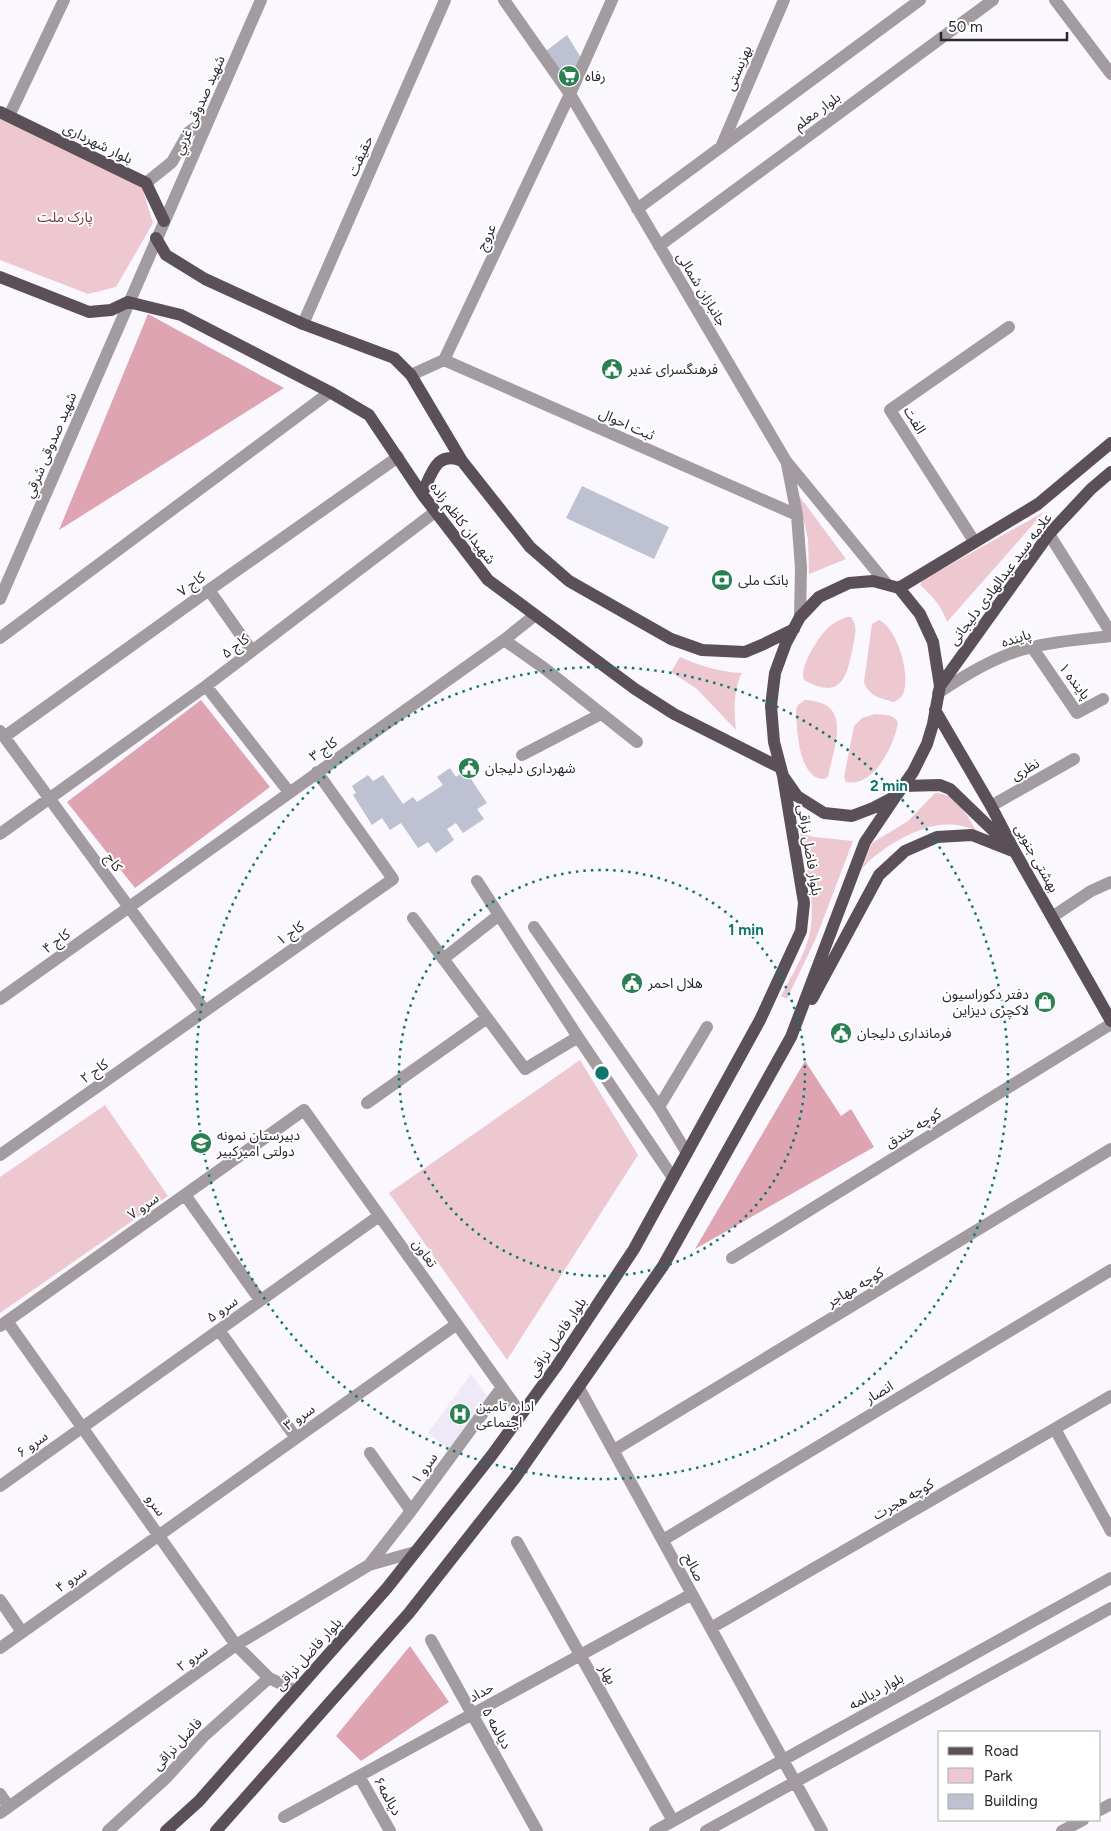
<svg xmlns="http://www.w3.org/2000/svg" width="1111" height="1831" font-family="Figtree,'Noto Sans Arabic',sans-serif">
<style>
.built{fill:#efe9f7}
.green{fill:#eec8d0}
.forest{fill:#dea4b1}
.building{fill:#bdc1d1}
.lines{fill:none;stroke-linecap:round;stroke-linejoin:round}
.minor{stroke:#a29ba0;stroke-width:12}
.major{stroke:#5b5058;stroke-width:12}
.ring{fill:none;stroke:#0f766e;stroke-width:2.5;stroke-dasharray:2.5 5}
.labels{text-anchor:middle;stroke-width:4;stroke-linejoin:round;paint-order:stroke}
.street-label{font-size:14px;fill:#2a282e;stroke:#fff}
.poi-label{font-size:14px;fill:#2a282e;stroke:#fff;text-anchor:start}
.park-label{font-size:14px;fill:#763044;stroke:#fff}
.centre{fill:#0f766e;stroke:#fff;stroke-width:2.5}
.ring-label{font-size:15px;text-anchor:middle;font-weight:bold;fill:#0f766e;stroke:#fff;stroke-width:4;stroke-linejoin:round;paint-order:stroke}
</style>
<rect width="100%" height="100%" fill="#faf7fe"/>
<path class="built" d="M471,1374L489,1399L451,1451L428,1433Z"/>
<path class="green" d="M0,116L140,181L153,223L116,287L88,294L0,260Z
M797,493L846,559L809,574L808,539Z
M1044,512L947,622C941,605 932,596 920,585L923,580Z
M847,617H851C859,626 854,640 852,651C846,682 838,699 804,680C798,668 820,634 830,626C835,622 841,619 847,617Z
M879,620C898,629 911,676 903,694C901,698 898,700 894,702C882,699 868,696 864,682L872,624Z
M680,657C701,666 719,672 742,673C733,690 734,712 736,730L697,689L671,672Z
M805,700C854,702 834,745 828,777L824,779C798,779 797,728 796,710L798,705Z
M875,714C884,715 895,714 898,723C894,745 874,788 846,782L844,777L854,726L862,718Z
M935,793C956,793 966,814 976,830C963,825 948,823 934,826C910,831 876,851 861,870L872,843L908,821Z
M800,833L814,837L853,841L816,938L787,999L781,996C790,978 802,960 808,940C818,904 806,869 800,833Z
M580,1060L638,1155L507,1360L389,1193Z
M105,1105L168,1196L0,1313V1177Z"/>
<path class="forest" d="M148,314L284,388L59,530Z
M201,700L270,787L135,888L67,802Z
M805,1061L841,1116L851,1109L874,1147L695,1249Z
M410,1646L449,1702L361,1761L336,1736Z"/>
<path class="building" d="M567,35L583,61L570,91L546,51Z
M582,486L669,527L654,559L566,518Z
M450,768L456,777L465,770L487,803L477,809L484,819L463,833L456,823L447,829L454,840L436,853L428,842L418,848L401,823L390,830L382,818L372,825L353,795L356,793L352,786L368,775L373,781L383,775L403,804L413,797L417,802L443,785L437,777Z"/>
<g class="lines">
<path class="minor" d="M504,0L570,94L786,461L886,583
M1055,0L1111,74
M9,116L64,0
M721,147L784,0
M146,183L172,162L189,132L210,117
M637,209L920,0
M659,246L993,0
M303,324L445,0
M444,360L797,515
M411,375L444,360L570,94L612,0
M787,464L797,515L801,568L800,617
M1049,534L1111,633
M974,541L890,410L1009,327
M209,590L252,651
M0,599L261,0
M0,638L330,392
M504,640L544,668L637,742
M1032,647L1077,713L1103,699
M206,686L289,792
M938,693C961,678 983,664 1009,654C1040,642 1078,640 1111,636
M0,731L205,1011
M4,737L209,590L398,457
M522,755L601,714
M991,806L1074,759
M0,834L206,686L435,512
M477,881L578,1037L673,1178
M1052,917L1091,891L1111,882
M413,918L525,1069L578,1037
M534,927L659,1107L687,1153
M443,959L499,915
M0,999L504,640L534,616
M367,1103L487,1018
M659,1107L707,1027
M0,1155L393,879L317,772
M185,1195L260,1300
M732,1258L1111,1024
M7,1321L236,1645L269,1678L296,1691
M0,1326L304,1110L521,1414
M219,1330L296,1438
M579,1388L822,1831
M1055,1429L1111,1531
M614,1450L1111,1149
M370,1453L411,1511
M0,1486L379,1216
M663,1540L1111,1270
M517,1542L673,1821
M369,1565L411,1511L502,1387
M0,1600L22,1632
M711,1628L1111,1396
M431,1640L537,1831
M0,1648L457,1324
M359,1776L390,1831
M0,1794L9,1807
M1100,1810L1111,1804
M0,1813L236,1645L369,1565L415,1552
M284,1817L692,1594
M108,1831L167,1777L204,1736L269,1678
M655,1831L1111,1578
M706,1831L1111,1608
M1062,1831L1083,1820"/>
<path class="major" d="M0,112L146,183L164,221
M156,238L166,255L205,279L303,324L394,358L411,375L462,461L530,547L569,581L671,639L702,650L745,652L764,644L794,629
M0,277L89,312L111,310L128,302L181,315L330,392L369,415L422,494L488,580L635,689L674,714L781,768
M422,494C431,476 436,449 462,461
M873,581L899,588L920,614L933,642L940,686L933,724L927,744L913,772L896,796L873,808L852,816L824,813L797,796L783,776L774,742L771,706L775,673L786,643L800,617L819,597L849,583Z
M899,588L1038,504L1111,443
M940,686L1049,534L1091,489L1111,472
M935,710L991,806L1015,852L1111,1021
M903,786L940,785L950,789L1008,845
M812,999L879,875L905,851L937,837L972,835L1015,852
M166,1831L199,1801L387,1588L492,1455L558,1364L634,1249L760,1020L801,931L804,903L783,776
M216,1831L409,1613L515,1478L663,1266L791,1037L865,842L896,796"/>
</g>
<g class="ring">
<circle cx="602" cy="1073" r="203"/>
<circle cx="602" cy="1073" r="406"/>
</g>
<defs>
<g id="supermarket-disc" transform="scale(1.125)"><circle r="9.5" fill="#2b8053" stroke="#fff"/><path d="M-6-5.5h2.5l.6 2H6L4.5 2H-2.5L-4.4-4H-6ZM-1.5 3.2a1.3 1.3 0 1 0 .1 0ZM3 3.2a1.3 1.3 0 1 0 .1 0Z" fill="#fff"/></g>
<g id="civic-disc" transform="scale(1.125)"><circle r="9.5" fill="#2b8053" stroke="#fff"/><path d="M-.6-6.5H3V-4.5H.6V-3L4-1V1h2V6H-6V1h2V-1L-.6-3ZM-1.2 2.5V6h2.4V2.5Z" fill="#fff"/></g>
<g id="bank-disc" transform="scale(1.125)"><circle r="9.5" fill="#2b8053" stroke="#fff"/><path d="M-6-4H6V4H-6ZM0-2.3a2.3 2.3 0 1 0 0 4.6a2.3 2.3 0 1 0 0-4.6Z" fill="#fff"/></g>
<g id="shop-disc" transform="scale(1.125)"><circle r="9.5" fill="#2b8053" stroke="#fff"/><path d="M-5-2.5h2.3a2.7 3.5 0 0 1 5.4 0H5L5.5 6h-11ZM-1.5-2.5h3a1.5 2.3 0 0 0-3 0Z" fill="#fff"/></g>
<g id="school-disc" transform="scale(1.125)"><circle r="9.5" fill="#2b8053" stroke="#fff"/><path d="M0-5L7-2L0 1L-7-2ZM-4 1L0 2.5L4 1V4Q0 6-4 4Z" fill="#fff"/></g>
<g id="hospital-disc" transform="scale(1.125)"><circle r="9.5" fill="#2b8053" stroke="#fff"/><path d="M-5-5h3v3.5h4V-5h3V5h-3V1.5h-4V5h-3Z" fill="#fff"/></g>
</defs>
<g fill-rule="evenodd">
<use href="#supermarket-disc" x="569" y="76"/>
<use href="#civic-disc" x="612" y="369"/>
<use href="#bank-disc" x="722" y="580"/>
<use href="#civic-disc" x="469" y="768"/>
<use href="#civic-disc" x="632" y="983"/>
<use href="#shop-disc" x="1045" y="1002"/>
<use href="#civic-disc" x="841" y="1033"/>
<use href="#school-disc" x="201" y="1143"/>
<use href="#hospital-disc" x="460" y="1414"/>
</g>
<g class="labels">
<g class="street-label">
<text transform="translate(738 68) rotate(-67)" y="5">بهزیستی</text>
<text transform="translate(199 105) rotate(-66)" y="5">شهید صدوقی غربي</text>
<text transform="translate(817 111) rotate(-36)" y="5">بلوار معلم</text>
<text transform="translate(98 143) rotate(26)" y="5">بلوار شهرداری</text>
<text transform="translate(360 156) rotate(-66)" y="5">حقیقت</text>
<text transform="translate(486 237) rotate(-65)" y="5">عروج</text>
<text transform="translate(702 289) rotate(59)" y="5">جانبازان شمالی</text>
<text transform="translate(915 420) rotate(59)" y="5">الفت</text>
<text transform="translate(627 424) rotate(24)" y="5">ثبت احوال</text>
<text transform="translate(50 445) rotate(-67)" y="5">شهید صدوقی شرقي</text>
<text transform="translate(463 523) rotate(53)" y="5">شهیدان کاظم زاده</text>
<text transform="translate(1000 579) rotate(-53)" y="5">علامه سید عبدالهادی دلیجانی</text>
<text transform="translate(191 584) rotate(-36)" y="5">کاج ۷</text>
<text transform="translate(1016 638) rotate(-17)" y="5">پاینده</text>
<text transform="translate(235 646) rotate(-37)" y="5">کاج ۵</text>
<text transform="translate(1075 681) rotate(52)" y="5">پاینده ۱</text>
<text transform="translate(323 749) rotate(-35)" y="5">کاج ۳</text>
<text transform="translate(1025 769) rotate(-30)" y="5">نظری</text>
<text transform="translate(810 850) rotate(81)" y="5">بلوار فاضل نراقی</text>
<text transform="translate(1037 858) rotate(61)" y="5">بهشتی جنوبی</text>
<text transform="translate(114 862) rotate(54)" y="5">کاج</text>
<text transform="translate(290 933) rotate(-35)" y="5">کاج ۱</text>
<text transform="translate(56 941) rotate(-36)" y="5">کاج ۴</text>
<text transform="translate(94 1071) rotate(-35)" y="5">کاج ۲</text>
<text transform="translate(913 1128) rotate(-32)" y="5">کوچه خندق</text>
<text transform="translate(143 1206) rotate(-35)" y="5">سرو ۷</text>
<text transform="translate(425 1253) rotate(54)" y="5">تعاون</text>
<text transform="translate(855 1287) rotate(-31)" y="5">کوچه مهاجر</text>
<text transform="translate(222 1309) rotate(-36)" y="5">سرو ۵</text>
<text transform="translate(557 1337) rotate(-56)" y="5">بلوار فاضل نراقی</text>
<text transform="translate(879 1392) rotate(-31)" y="5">انصار</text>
<text transform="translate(299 1417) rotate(-35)" y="5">سرو ۳</text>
<text transform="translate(32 1444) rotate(-35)" y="5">سرو ۶</text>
<text transform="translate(424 1468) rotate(-54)" y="5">سرو ۱</text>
<text transform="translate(903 1499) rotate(-30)" y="5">کوچه هجرت</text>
<text transform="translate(156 1505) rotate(55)" y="5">سرو</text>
<text transform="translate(694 1567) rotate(62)" y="5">صالح</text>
<text transform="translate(71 1579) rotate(-35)" y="5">سرو ۴</text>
<text transform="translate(308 1654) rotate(-48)" y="5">بلوار فاضل نراقی</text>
<text transform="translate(192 1658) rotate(-35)" y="5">سرو ۲</text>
<text transform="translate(608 1674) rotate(61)" y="5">بهار</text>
<text transform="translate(876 1691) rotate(-29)" y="5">بلوار دیالمه</text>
<text transform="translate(481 1692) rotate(-29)" y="5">حداد</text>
<text transform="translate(497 1728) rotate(61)" y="5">دیالمه ۵</text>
<text transform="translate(177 1744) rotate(-47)" y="5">فاضل نراقی</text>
<text transform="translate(388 1796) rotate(61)" y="5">دیالمه۶</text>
</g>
<g class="poi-label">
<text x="585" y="81">رفاه</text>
<text x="628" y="374">فرهنگسرای غدیر</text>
<text x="738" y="585">بانک ملی</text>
<text x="485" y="773">شهرداری دلیجان</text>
<text x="648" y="988">هلال احمر</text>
<text x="1029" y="999" text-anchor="end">دفتر دکوراسیون<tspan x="1029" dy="16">لاکچری دیزاین</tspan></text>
<text x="857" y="1038">فرمانداری دلیجان</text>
<text x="217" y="1140">دبیرستان نمونه<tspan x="217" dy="16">دولتی امیرکبیر</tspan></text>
<text x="476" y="1411">اداره تامین<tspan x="476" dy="16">اجتماعی</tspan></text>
</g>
<g class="park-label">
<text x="65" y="222">پارک ملت</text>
</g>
</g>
<circle cx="602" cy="1073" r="8" class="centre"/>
<g class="ring-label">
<text x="889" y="791">2 min</text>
<text x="746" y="935">1 min</text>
</g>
<rect x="938" y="1731" width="162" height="90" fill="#ffffff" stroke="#aaa9ab"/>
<rect x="948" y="1747" width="25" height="8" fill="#5b5058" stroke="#aaa9ab"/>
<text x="984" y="1756" font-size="15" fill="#2a282e">Road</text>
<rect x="948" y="1768" width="25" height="15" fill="#eec8d0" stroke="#aaa9ab"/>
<text x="984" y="1781" font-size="15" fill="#2a282e">Park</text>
<rect x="948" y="1794" width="25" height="15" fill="#bdc1d1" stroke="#aaa9ab"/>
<text x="984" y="1806" font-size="15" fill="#2a282e">Building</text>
<path d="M941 32v8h126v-8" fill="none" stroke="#2a282e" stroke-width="2.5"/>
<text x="948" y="32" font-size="15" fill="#2a282e" stroke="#ffffff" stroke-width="4" paint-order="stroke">50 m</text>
</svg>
